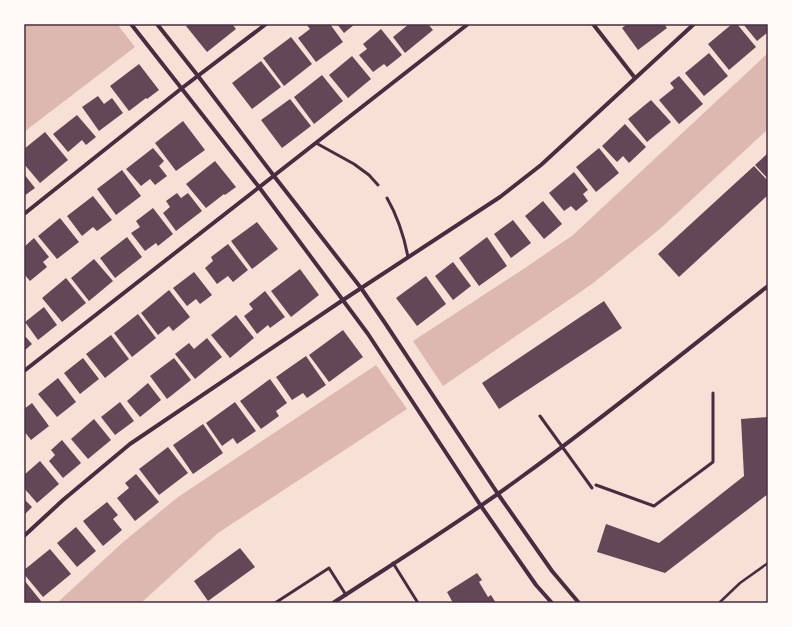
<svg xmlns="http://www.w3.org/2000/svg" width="792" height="627" font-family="'Fira Sans Condensed',sans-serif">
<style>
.water{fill:#dcb8b0}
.building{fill:#644757}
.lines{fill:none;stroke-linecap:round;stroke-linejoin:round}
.path{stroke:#4a2c40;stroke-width:2.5}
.service{stroke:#4a2c40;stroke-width:3}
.minor{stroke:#4a2c40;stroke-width:4}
.neatline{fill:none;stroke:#4a2c40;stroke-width:1.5}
</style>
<rect width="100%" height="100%" fill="#f7e1d7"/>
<path class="water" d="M28,24H117L135,47L24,132V27Z
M768,53V129L661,228L592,284L443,386L413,341L522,270L573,235Z
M376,365L407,409L218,533L141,603H57L122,543L178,497Z"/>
<path class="building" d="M189,24H232L236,29L207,52L186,26Z
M306,24H330L343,42L316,62L298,38L310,29Z
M337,24H355L344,33Z
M409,24H428L433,30L405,53L393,37Z
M627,24H664L667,28L638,50L622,28Z
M732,24H737L756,47L729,70L708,44Z
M743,24H768V32L757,41Z
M381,29L402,55L387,67L384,64L373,72L359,55L367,49L363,44Z
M291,37L312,64L284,86L263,58Z
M709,53L728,76L704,96L685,73Z
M352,56L371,79L348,98L329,75Z
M261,61L281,87L252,109L232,83Z
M139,64L159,90L147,99L146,98L129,111L110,86Z
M322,75L343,101L314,124L294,97Z
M679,76L703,104L679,124L659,100L674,88L670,83Z
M98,96L104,104L112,98L123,113L99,131L82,107Z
M290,99L311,126L282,148L261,120Z
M651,100L671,122L647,142L628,119Z
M77,115L96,137L86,145L82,140L68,152L53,134Z
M183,121L205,150L176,171L155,143Z
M625,124L646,147L629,163L623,156L617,162L602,146Z
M45,132L68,160L40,183L24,164V149Z
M153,148L164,161L159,166L167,176L155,185L150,179L141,186L126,169Z
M599,148L619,173L596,192L576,167Z
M768,153V179L755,165Z
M215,161L236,187L225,195L224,194L206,208L186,184Z
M754,166L768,181V195L679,277L658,254Z
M122,170L141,196L116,215L97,189Z
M574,172L588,190L583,194L588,201L576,211L571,206L564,211L549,193Z
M24,174L35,188L24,196Z
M177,193L181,198L188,193L202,211L176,231L163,213L170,207L166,201Z
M93,196L112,220L97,231L93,227L82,236L67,216Z
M543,201L562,224L544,239L525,216Z
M153,208L173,234L158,246L156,243L145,251L131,233L140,227L136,221Z
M60,218L79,242L57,259L38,236Z
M513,220L531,243L511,258L494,234Z
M257,222L278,249L252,269L231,241Z
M127,237L142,257L115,278L100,258Z
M487,237L507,266L479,286L459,258Z
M34,238L49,257L43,262L47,267L30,281L24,274V247Z
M228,244L248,270L233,282L228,276L217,284L205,268L213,261L211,257Z
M94,259L113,281L89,301L71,278Z
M453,262L471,286L453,300L435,276Z
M300,269L319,295L291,317L271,291Z
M194,272L212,295L200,304L196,299L187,306L173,288Z
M426,276L446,304L417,326L396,298Z
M66,278L86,303L62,322L42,298Z
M169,290L190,317L173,331L169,326L158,335L141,313Z
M265,291L285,317L270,328L268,325L257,334L244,316L253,309L249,304Z
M604,301L622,328L499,409L482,383Z
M44,307L57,325L38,340L25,322Z
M138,314L156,338L132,357L114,333Z
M236,315L254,338L230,358L211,335Z
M343,330L363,357L329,382L309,355Z
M24,335L32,344L24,351Z
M111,335L129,359L105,378L86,354Z
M207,338L222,357L195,379L175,354L189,343L194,349Z
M306,356L326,385L307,398L303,393L292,400L276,377Z
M83,358L99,379L80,394L64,373Z
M174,358L191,380L167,399L150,376Z
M58,378L76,402L57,417L38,394Z
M270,379L287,403L276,411L279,416L261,429L240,401Z
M148,383L161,400L140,417L127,401Z
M120,402L134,421L115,435L101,417Z
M235,402L256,431L237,444L233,438L222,446L206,423Z
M32,403L49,426L31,440L24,431V409Z
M768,417V494L665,573L597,552L606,524L659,543L744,476L741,419Z
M94,419L111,440L88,459L71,439Z
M203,424L223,453L193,474L173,445Z
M62,440L81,463L63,478L49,461L55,455L51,450Z
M168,447L188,473L159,495L139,469Z
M40,461L59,484L37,503L24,488V475Z
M136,474L159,502L135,521L117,498L129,488L125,483Z
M24,499L32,507L24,515Z
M107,502L118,515L113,519L122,530L103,546L83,521Z
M76,527L96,551L77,567L57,543Z
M240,548L255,567L208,601L194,581Z
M50,549L71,574L43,597L24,574V570Z
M477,573L482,580L479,582L488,597L491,595L496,603H453L447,592Z
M24,580L41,601L39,603H24Z"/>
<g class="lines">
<path class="path" d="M719,603L740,583L768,563"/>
<path class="service" d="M316,143L354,164L369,175L378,185
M387,198C398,217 404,236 408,257
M540,416L592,488
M596,485L654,506L713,462V393
M393,563L418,603
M275,603L329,568L346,595"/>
<path class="minor" d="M131,24L259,187L368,334L481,506L536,585L552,603
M157,24L198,76L274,176L361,288L385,323L498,494L552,571L579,603
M593,24L635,78
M24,214L182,88L266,24
M24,371L468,24
M24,536L63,500L130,444L343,300L500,197L541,165L694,24
M333,603C397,561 462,521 524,475C607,415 687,350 768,286"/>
</g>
<rect width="792" height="627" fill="none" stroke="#fffaf5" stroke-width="50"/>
<rect x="25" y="25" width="742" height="577" class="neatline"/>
</svg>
